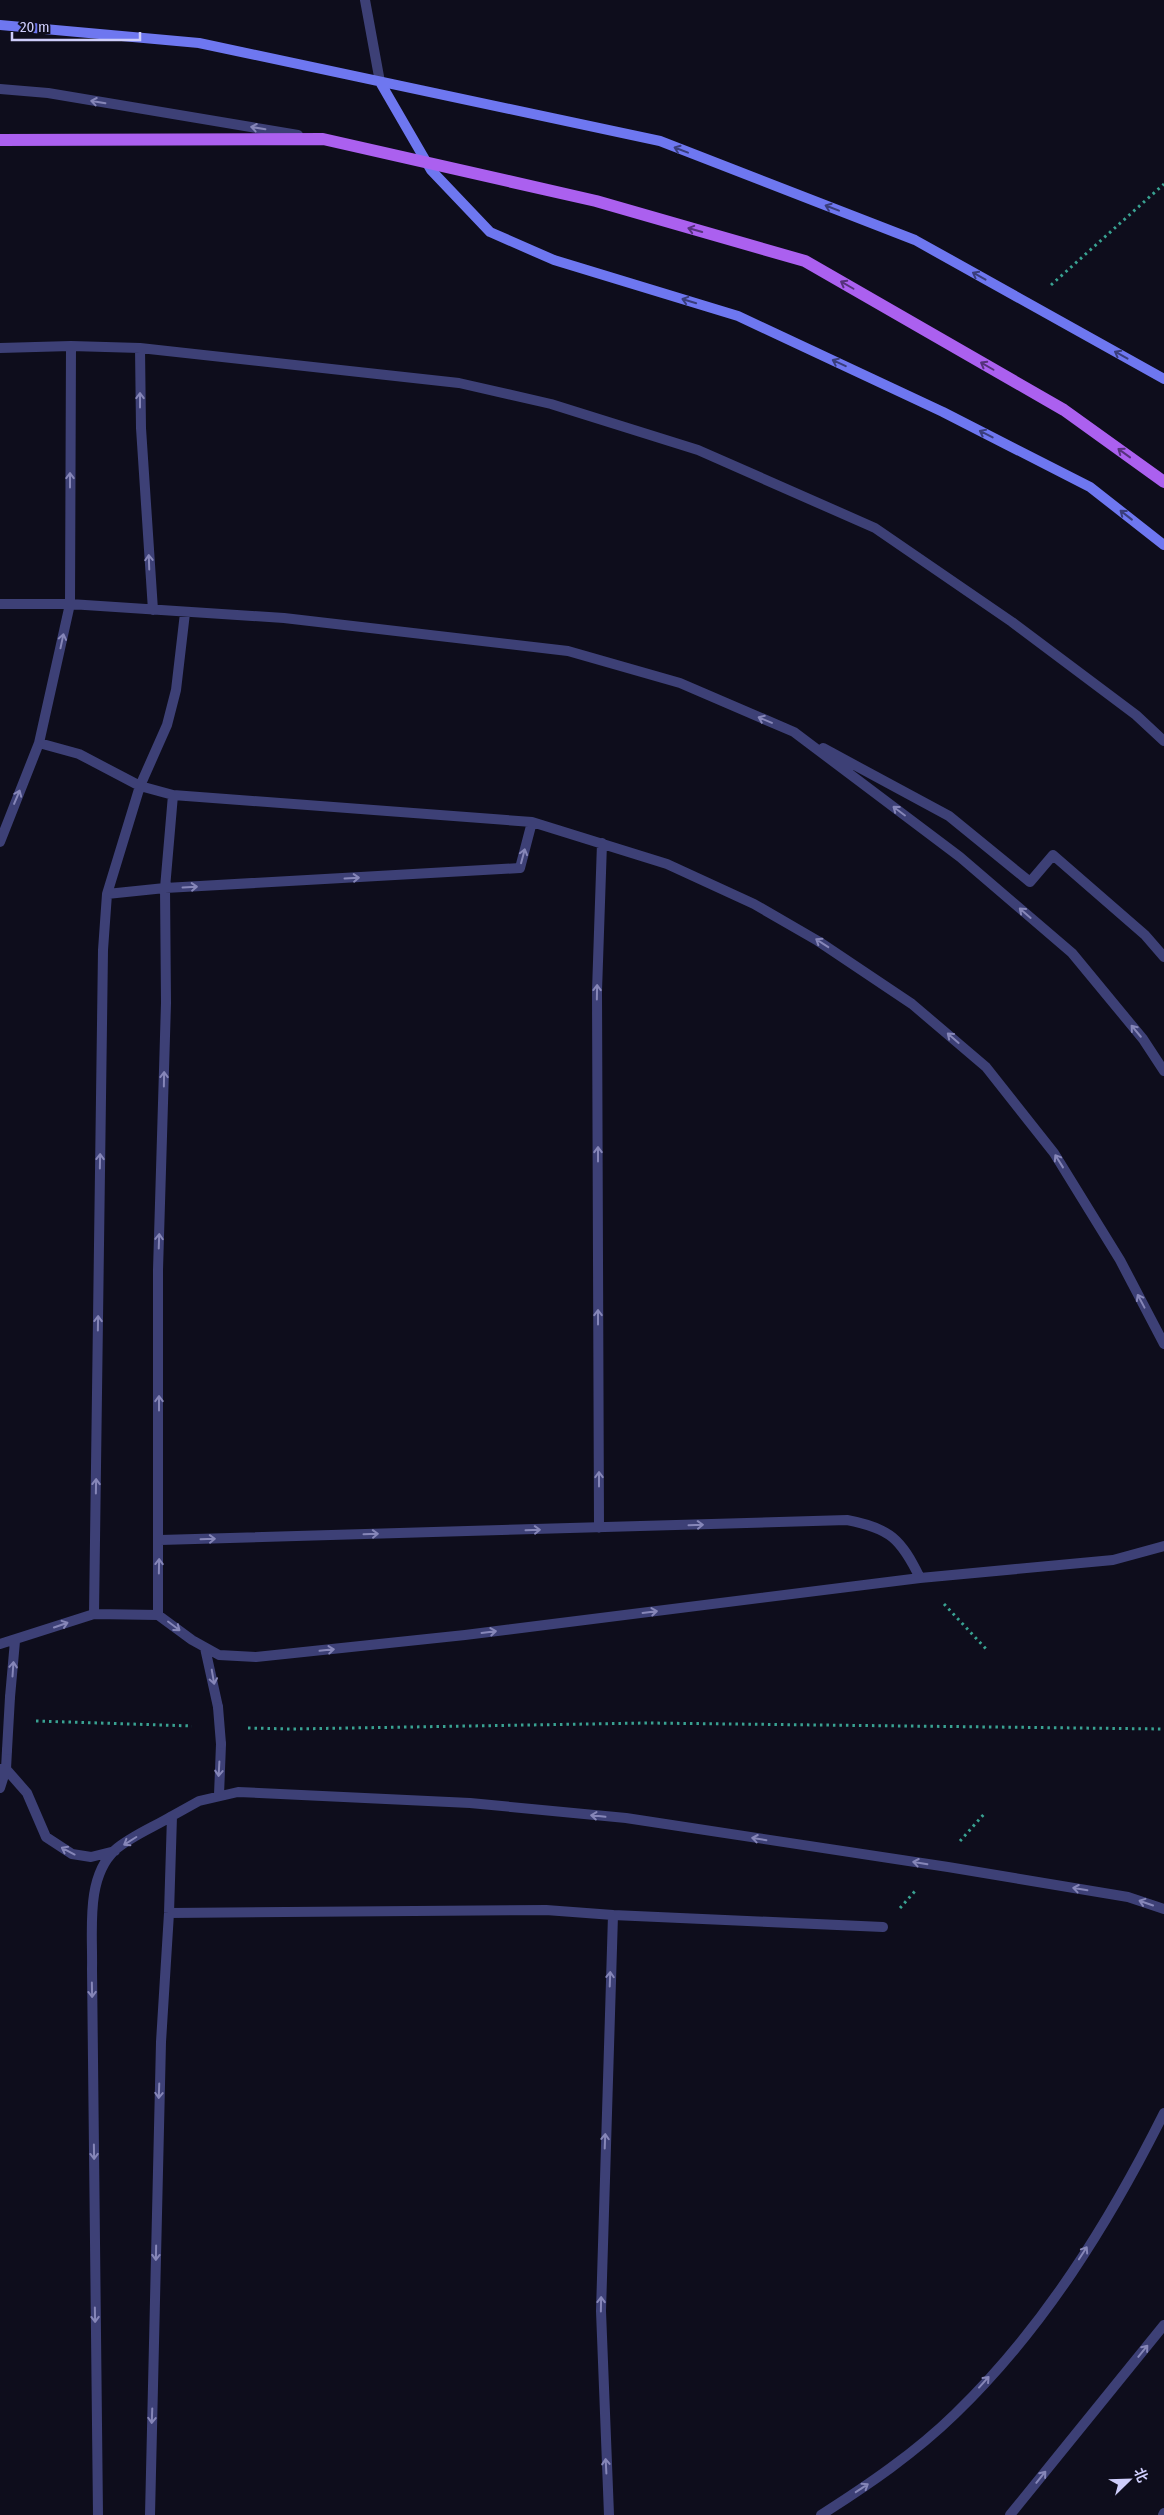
<svg xmlns="http://www.w3.org/2000/svg" width="1164" height="2515" font-family="'Fira Sans Condensed','Noto Sans SC',sans-serif">
<style>
.lines{fill:none;stroke-linecap:round;stroke-linejoin:round}
.path{stroke:#39a292;stroke-width:3;stroke-dasharray:2.5 4;stroke-linecap:butt}
.lane{stroke:#3d4076;stroke-width:10}
.secondary{stroke:#6e77f0;stroke-width:10}
.lane-bridge{stroke:#3d4076;stroke-width:10}
.primary-bridge{stroke:#ab60ef;stroke-width:12}
.oneway{stroke:#8686b8}
.oneway2{stroke:#393d7b}
.oneway3{stroke:#55327b}
</style>
<rect width="100%" height="100%" fill="#0e0d1c"/>
<g class="lines">
<path class="path" d="M1051,285L1164,184
M944,1604L987,1650
M36,1721L192,1726
M248,1728L291,1729L647,1723L1164,1729
M960,1841L985,1813
M900,1908L916,1890"/>
<path class="lane" d="M365,0L380,82
M0,89L48,93L298,135
M0,348L71,346L140,348L459,383L551,404L698,450L875,528L1012,622L1136,715L1164,741
M140,348L141,428L153,610
M0,604H70L284,618L568,651L680,683L794,732L960,857L1072,953L1143,1039L1164,1071
M39,743L79,754L140,786L173,795L532,822L667,864L754,904L818,941L912,1004L986,1067L1054,1153L1120,1260L1164,1344
M823,748L949,816L1030,882L1053,855L1145,935L1164,957
M0,842L39,743L70,604L71,346
M107,894L165,888L520,868L532,822
M599,1528L597,991L602,843
M160,1540L847,1520C890,1528 901,1539 920,1578
M94,1614L158,1615L192,1640L219,1655L256,1657L465,1635L920,1578L1113,1560L1164,1546
M158,1615V1270L166,1003L165,888L173,795
M0,1644L94,1614L103,950L107,894L140,786L167,725L176,690L185,613
M205,1648L218,1707
M10,1697L15,1641
M0,1769H6L27,1793L46,1837L72,1854L91,1857L115,1851
M0,1788L6,1769L7,1750
M219,1795L221,1744
M169,1913L546,1910L613,1915L601,2311L609,2515
M613,1915L883,1927
M98,2515L92,1969C93,1932 85,1878 115,1850C131,1836 154,1827 172,1816
M150,2515L161,2042L169,1913L172,1816L199,1801L238,1792L470,1803L626,1818L948,1867L1128,1897L1164,1909
M821,2515C868,2485 915,2453 955,2414C1043,2329 1109,2223 1164,2113
M1010,2515L1164,2325
M1163,2515L1164,2513"/>
<path class="secondary" d="M0,25L199,43L660,141L915,240L1164,379
M380,82L431,170L490,232L554,260L738,316L943,412L1090,487L1164,545"/>
<path class="lane-bridge" d="M218,1707L221,1744
M7,1750L10,1697"/>
<path class="primary-bridge" d="M0,140L323,139L596,201L805,261L1064,410L1164,482"/>
</g>
<defs><path id="oneway-shaft" d="M-6 0H5M1.5-3L5.5 0L1.5 3" fill="none" stroke-width="1.6" stroke-linecap="round" stroke-linejoin="round" transform="scale(1.25)"/></defs>
<g class="oneway">
<use href="#oneway-shaft" transform="translate(98 102) rotate(-171)"/>
<use href="#oneway-shaft" transform="translate(258 128) rotate(-171)"/>
<use href="#oneway-shaft" transform="translate(140 400) rotate(-90)"/>
<use href="#oneway-shaft" transform="translate(70 480) rotate(-90)"/>
<use href="#oneway-shaft" transform="translate(149 562) rotate(-92)"/>
<use href="#oneway-shaft" transform="translate(62 641) rotate(-78)"/>
<use href="#oneway-shaft" transform="translate(765 720) rotate(-157)"/>
<use href="#oneway-shaft" transform="translate(17 797) rotate(-67)"/>
<use href="#oneway-shaft" transform="translate(899 811) rotate(-143)"/>
<use href="#oneway-shaft" transform="translate(523 856) rotate(-75)"/>
<use href="#oneway-shaft" transform="translate(352 878) rotate(-3)"/>
<use href="#oneway-shaft" transform="translate(190 887) rotate(-3)"/>
<use href="#oneway-shaft" transform="translate(1025 913) rotate(-139)"/>
<use href="#oneway-shaft" transform="translate(822 943) rotate(-147)"/>
<use href="#oneway-shaft" transform="translate(597 992) rotate(-89)"/>
<use href="#oneway-shaft" transform="translate(1136 1031) rotate(-130)"/>
<use href="#oneway-shaft" transform="translate(953 1038) rotate(-139)"/>
<use href="#oneway-shaft" transform="translate(164 1079) rotate(-89)"/>
<use href="#oneway-shaft" transform="translate(598 1154) rotate(-90)"/>
<use href="#oneway-shaft" transform="translate(100 1161) rotate(-89)"/>
<use href="#oneway-shaft" transform="translate(1059 1161) rotate(-122)"/>
<use href="#oneway-shaft" transform="translate(159 1241) rotate(-88)"/>
<use href="#oneway-shaft" transform="translate(1141 1301) rotate(-118)"/>
<use href="#oneway-shaft" transform="translate(598 1317) rotate(-90)"/>
<use href="#oneway-shaft" transform="translate(98 1323) rotate(-89)"/>
<use href="#oneway-shaft" transform="translate(159 1403) rotate(-90)"/>
<use href="#oneway-shaft" transform="translate(599 1479) rotate(-90)"/>
<use href="#oneway-shaft" transform="translate(96 1486) rotate(-89)"/>
<use href="#oneway-shaft" transform="translate(696 1525) rotate(-2)"/>
<use href="#oneway-shaft" transform="translate(533 1530) rotate(-2)"/>
<use href="#oneway-shaft" transform="translate(371 1534) rotate(-2)"/>
<use href="#oneway-shaft" transform="translate(208 1539) rotate(-2)"/>
<use href="#oneway-shaft" transform="translate(159 1566) rotate(-89)"/>
<use href="#oneway-shaft" transform="translate(650 1612) rotate(-7)"/>
<use href="#oneway-shaft" transform="translate(61 1625) rotate(-19)"/>
<use href="#oneway-shaft" transform="translate(174 1626) rotate(37)"/>
<use href="#oneway-shaft" transform="translate(489 1632) rotate(-7)"/>
<use href="#oneway-shaft" transform="translate(327 1650) rotate(-6)"/>
<use href="#oneway-shaft" transform="translate(13 1669) rotate(-86)"/>
<use href="#oneway-shaft" transform="translate(213 1677) rotate(80)"/>
<use href="#oneway-shaft" transform="translate(219 1769) rotate(93)"/>
<use href="#oneway-shaft" transform="translate(598 1816) rotate(-174)"/>
<use href="#oneway-shaft" transform="translate(759 1839) rotate(-171)"/>
<use href="#oneway-shaft" transform="translate(130 1841) rotate(148)"/>
<use href="#oneway-shaft" transform="translate(68 1851) rotate(-152)"/>
<use href="#oneway-shaft" transform="translate(920 1863) rotate(-171)"/>
<use href="#oneway-shaft" transform="translate(1080 1889) rotate(-171)"/>
<use href="#oneway-shaft" transform="translate(1146 1903) rotate(-161)"/>
<use href="#oneway-shaft" transform="translate(610 1979) rotate(-88)"/>
<use href="#oneway-shaft" transform="translate(92 1990) rotate(89)"/>
<use href="#oneway-shaft" transform="translate(159 2091) rotate(92)"/>
<use href="#oneway-shaft" transform="translate(605 2141) rotate(-88)"/>
<use href="#oneway-shaft" transform="translate(94 2152) rotate(89)"/>
<use href="#oneway-shaft" transform="translate(156 2253) rotate(91)"/>
<use href="#oneway-shaft" transform="translate(1083 2253) rotate(-57)"/>
<use href="#oneway-shaft" transform="translate(601 2304) rotate(-89)"/>
<use href="#oneway-shaft" transform="translate(95 2315) rotate(89)"/>
<use href="#oneway-shaft" transform="translate(1143 2351) rotate(-51)"/>
<use href="#oneway-shaft" transform="translate(984 2382) rotate(-48)"/>
<use href="#oneway-shaft" transform="translate(152 2416) rotate(92)"/>
<use href="#oneway-shaft" transform="translate(606 2466) rotate(-93)"/>
<use href="#oneway-shaft" transform="translate(1041 2477) rotate(-51)"/>
<use href="#oneway-shaft" transform="translate(862 2488) rotate(-33)"/>
</g>
<g class="oneway2">
<use href="#oneway-shaft" transform="translate(681 150) rotate(-159)"/>
<use href="#oneway-shaft" transform="translate(832 208) rotate(-159)"/>
<use href="#oneway-shaft" transform="translate(979 276) rotate(-151)"/>
<use href="#oneway-shaft" transform="translate(689 301) rotate(-163)"/>
<use href="#oneway-shaft" transform="translate(1121 355) rotate(-151)"/>
<use href="#oneway-shaft" transform="translate(839 363) rotate(-155)"/>
<use href="#oneway-shaft" transform="translate(986 434) rotate(-153)"/>
<use href="#oneway-shaft" transform="translate(1126 515) rotate(-142)"/>
</g>
<g class="oneway3">
<use href="#oneway-shaft" transform="translate(695 230) rotate(-164)"/>
<use href="#oneway-shaft" transform="translate(847 285) rotate(-150)"/>
<use href="#oneway-shaft" transform="translate(987 366) rotate(-150)"/>
<use href="#oneway-shaft" transform="translate(1124 453) rotate(-144)"/>
</g>
<g transform="translate(1129 2480) rotate(67)" stroke="#0e0d1c" stroke-width="4" paint-order="stroke">
<path d="M0-4L9 19L0 12L-9 19Z" fill="#cecdfa"/>
<text y="-8" font-size="14" font-weight="bold" text-anchor="middle" fill="#cecdfa">北</text>
</g>
<path d="M12 32v8h128v-8" fill="none" stroke="#cecdfa" stroke-width="2.5"/>
<text x="20" y="32" font-size="15" fill="#cecdfa" stroke="#0e0d1c" stroke-width="4" paint-order="stroke">20 m</text>
</svg>
